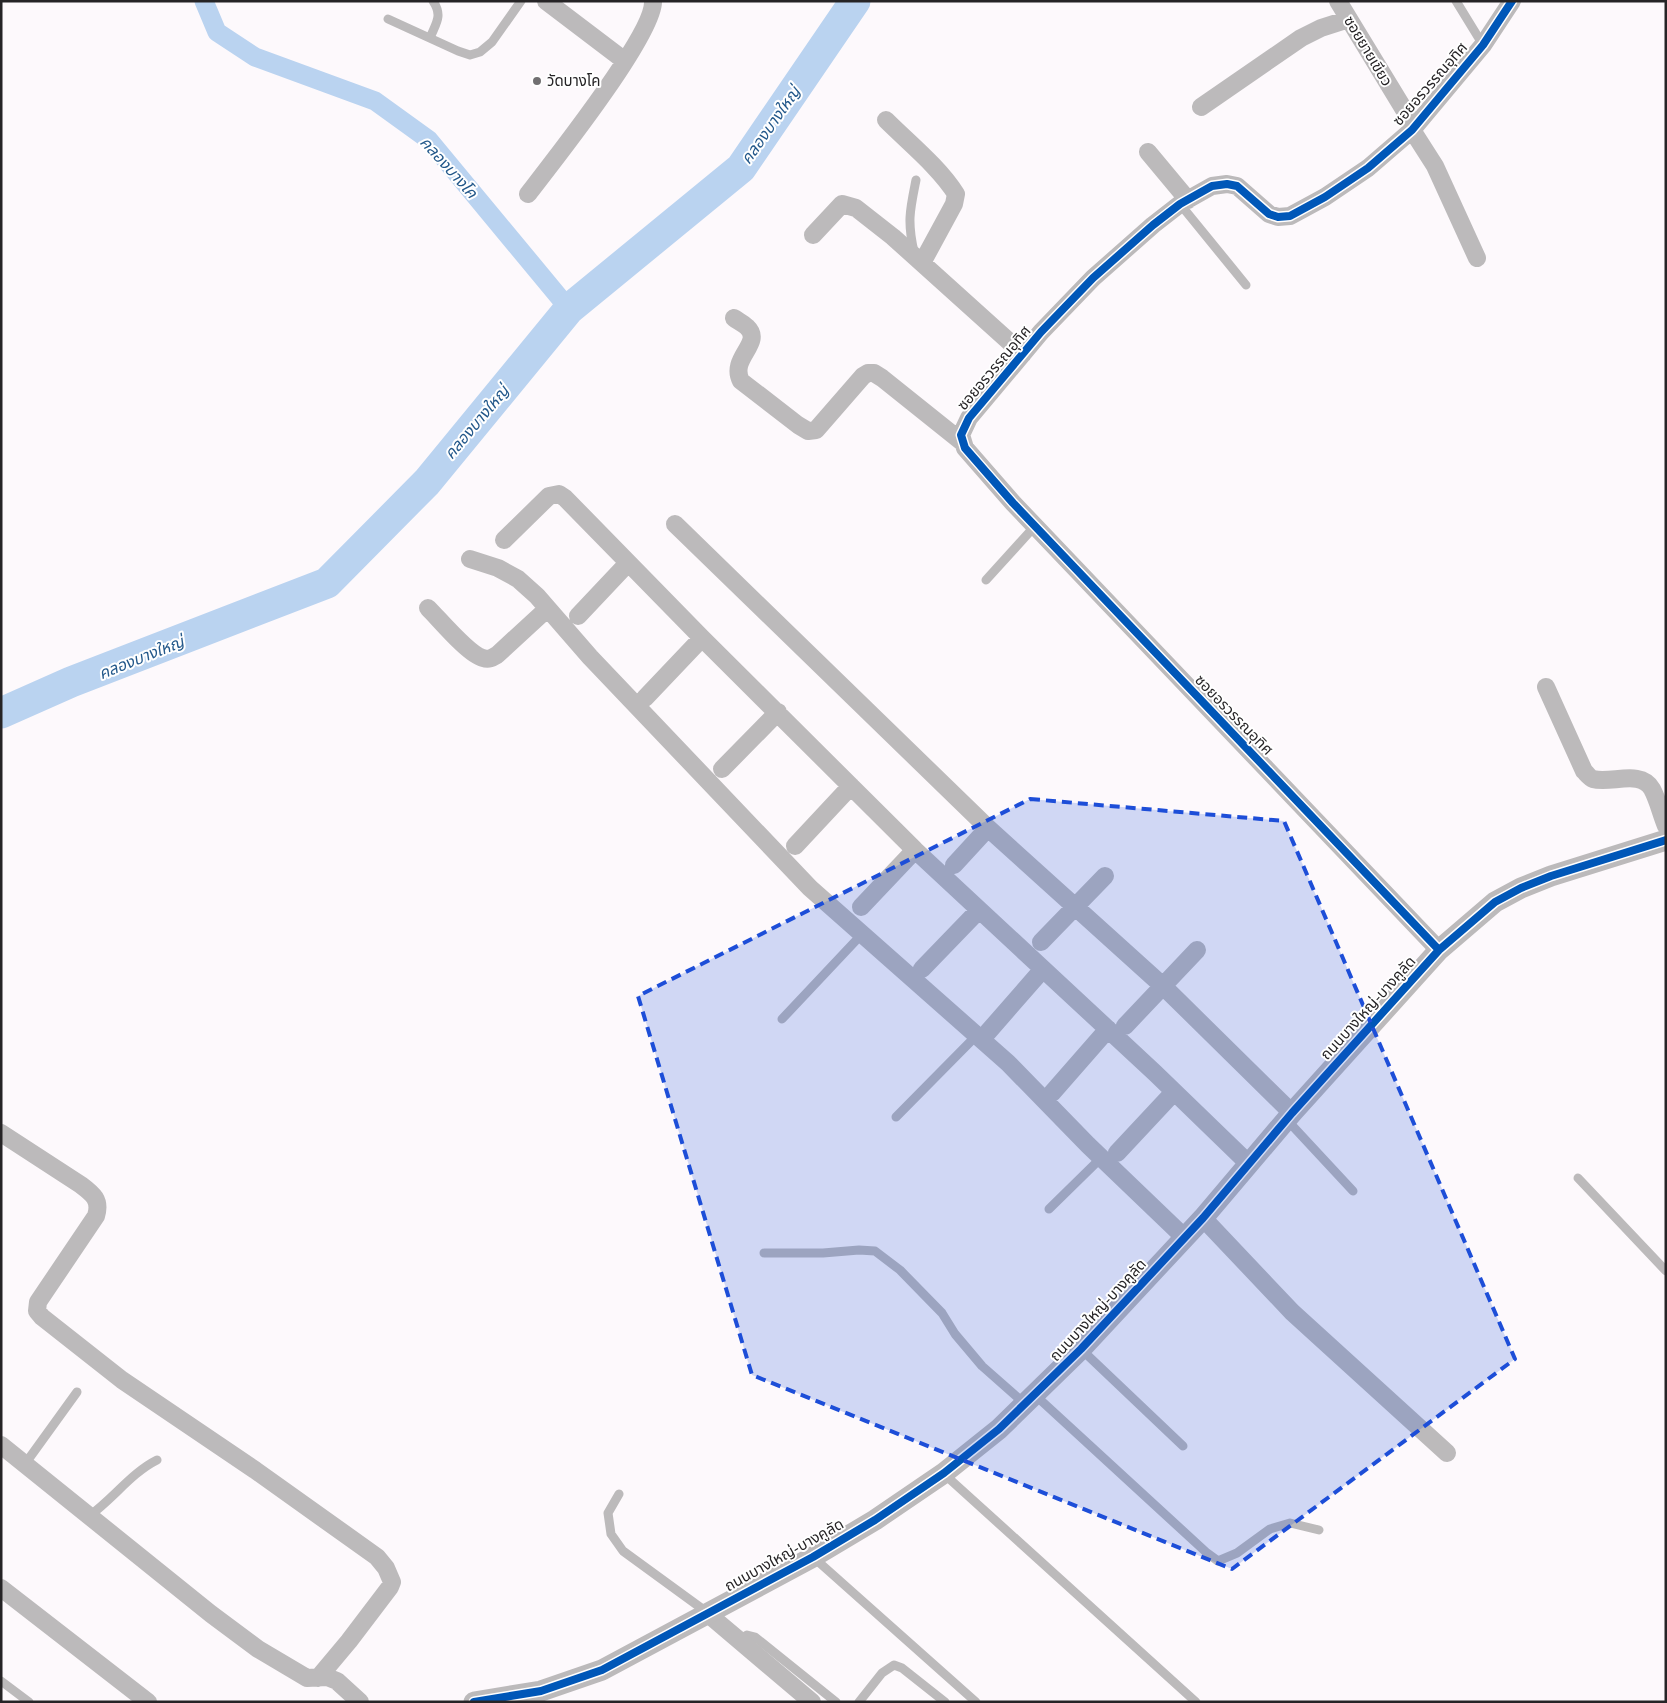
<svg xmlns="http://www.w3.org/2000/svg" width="1667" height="1703" font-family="'Public Sans','Noto Sans Thai',sans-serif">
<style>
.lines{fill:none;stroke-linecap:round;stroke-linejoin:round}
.canal{stroke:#bad3f0;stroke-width:19}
.river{stroke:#bad3f0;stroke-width:31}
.service{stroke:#bcbabb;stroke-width:9}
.minor{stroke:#bcbabb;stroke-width:18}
.tertiary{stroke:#bcbabb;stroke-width:21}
.cycleway-casing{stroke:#fff;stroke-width:11}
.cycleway{stroke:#0057b8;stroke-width:8}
.marked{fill:#1d4ed8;fill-opacity:0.2;stroke:#1d4ed8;stroke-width:4;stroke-dasharray:10 6;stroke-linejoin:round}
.poi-dot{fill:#716f71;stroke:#fff;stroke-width:2}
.labels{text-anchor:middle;stroke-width:4;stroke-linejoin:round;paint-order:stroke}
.street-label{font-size:15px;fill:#262426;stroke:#fff}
.poi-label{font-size:15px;fill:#262426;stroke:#fff;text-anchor:start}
.water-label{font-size:16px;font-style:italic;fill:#23588a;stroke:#fff}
</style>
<rect width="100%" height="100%" fill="#fdf9fc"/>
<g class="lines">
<path class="canal" d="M204,1L217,32L255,57L375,101L429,140L569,309"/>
<path class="river" d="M1,713L71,682L327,583L427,482L569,309L741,168L855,1"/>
<path class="service" d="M1456,1L1483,45
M388,19L458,51L470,55L480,52L492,42L521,1
M430,38C436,23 443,16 433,1
M1180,204L1246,285
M914,252C907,221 910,210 916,180
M986,580L1035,526
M782,1019L863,933
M896,1117L976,1036
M1287,1120L1353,1191
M1578,1178L1666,1271
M1049,1209L1101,1158
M764,1253H823L859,1250L875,1251L900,1270L942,1313L955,1334L982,1366L1025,1404
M1082,1350L1183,1446
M1035,1395L1207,1553L1218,1561L1237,1553L1270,1529L1290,1523L1319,1530
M25,1464L77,1392
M944,1474L1196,1702
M619,1494L608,1513L611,1534L623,1551L708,1613
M89,1516C113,1499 131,1473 157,1460
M813,1557L976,1702
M738,1641L747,1635L755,1637L836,1702
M1,1681L29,1702
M859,1702L882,1673L894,1665L902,1668L945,1702"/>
<path class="minor" d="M546,1L625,61
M1338,1L1414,126
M1201,107L1301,38L1321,28L1349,19
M886,120C909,143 939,167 956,194L954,204L922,263
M1412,130L1435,166L1477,258
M1148,152L1188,200
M528,194C552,163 655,33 653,1
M813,235L842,204L856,208L893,237L1023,354
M734,318C738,321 743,323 747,327C764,343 729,358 741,381L798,425L808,431L816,430L863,376L868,373H874L882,378L962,442
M675,524L988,828L1164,987L1292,1113
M504,540L549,496L559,494L565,498L702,638L915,850L1155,1073L1249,1164
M470,559L498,568L518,579L537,596L590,657L810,888L1008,1063L1088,1145L1185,1238
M428,608C440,620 469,655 483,658C489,660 492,658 497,655L547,609
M578,616L628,563
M1546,687L1584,771C1587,774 1590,778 1593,779C1611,784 1641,769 1652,789C1658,800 1661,814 1666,826
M645,698L702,638
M722,769L778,712
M795,846L851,786
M954,865L988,828
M861,907L915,850
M1041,942L1105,876
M1439,950L1013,503L965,448L961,435L969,418L1041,332L1093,278L1153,225L1180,204L1212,186L1227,184L1237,186L1269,214L1278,217L1290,216L1325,197L1368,168L1412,130L1483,45L1512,1
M922,969L979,910
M1125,1026L1197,950
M988,1032L1043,969
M1052,1093L1108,1029
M1,1133L81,1185C93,1194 101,1200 96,1216L38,1302L37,1311L42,1317L122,1380L255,1470L377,1557L386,1568L392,1582L390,1587L349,1641L318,1678
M1117,1153L1174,1092
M1203,1218L1292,1312L1447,1453
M1,1445L211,1614L258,1649L307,1678L327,1677L337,1681L360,1702
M1,1588L148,1702
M708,1614L812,1702"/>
<path class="tertiary" d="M474,1702L541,1691L602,1670L813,1557L875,1520L944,1473L999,1429L1081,1349L1203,1218L1292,1113L1439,950L1495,902L1521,888L1551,876L1666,840"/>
<g class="cycleway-casing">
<path id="cycleway" d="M1439,950L1013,503L965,448L961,435L969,418L1041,332L1093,278L1153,225L1180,204L1212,186L1227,184L1237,186L1269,214L1278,217L1290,216L1325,197L1368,168L1412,130L1483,45L1512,1
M474,1702L541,1691L602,1670L813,1557L875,1520L944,1473L999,1429L1081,1349L1203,1218L1292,1113L1439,950L1495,902L1521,888L1551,876L1666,840"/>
</g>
<use href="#cycleway" class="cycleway"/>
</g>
<path class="marked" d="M1030,799L1284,821L1515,1359L1232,1569L752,1375L638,996Z"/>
<circle class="poi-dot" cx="537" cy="81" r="5"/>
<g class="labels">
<g class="street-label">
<text transform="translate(1368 51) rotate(59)" y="5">ซอยยายเขียว</text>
<text transform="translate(1430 84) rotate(-49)" y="5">ซอยอรวรรณอุทิศ</text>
<text transform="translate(994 368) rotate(-50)" y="5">ซอยอรวรรณอุทิศ</text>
<text transform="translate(1234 715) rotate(46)" y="5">ซอยอรวรรณอุทิศ</text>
<text transform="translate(1368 1008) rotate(-48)" y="5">ถนนบางใหญ่-บางคูลัด</text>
<text transform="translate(1098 1310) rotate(-47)" y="5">ถนนบางใหญ่-บางคูลัด</text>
<text transform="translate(784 1555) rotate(-29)" y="5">ถนนบางใหญ่-บางคูลัด</text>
</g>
<g class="poi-label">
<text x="547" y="86">วัดบางโค</text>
</g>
<g class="water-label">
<text transform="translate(770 125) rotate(-55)" y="6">คลองบางใหญ่</text>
<text transform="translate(449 167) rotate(48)" y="6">คลองบางโค</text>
<text transform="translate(476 422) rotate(-50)" y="6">คลองบางใหญ่</text>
<text transform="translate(141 657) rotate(-22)" y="6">คลองบางใหญ่</text>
</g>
</g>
<rect width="1667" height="1703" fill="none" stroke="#262426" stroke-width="5"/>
</svg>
